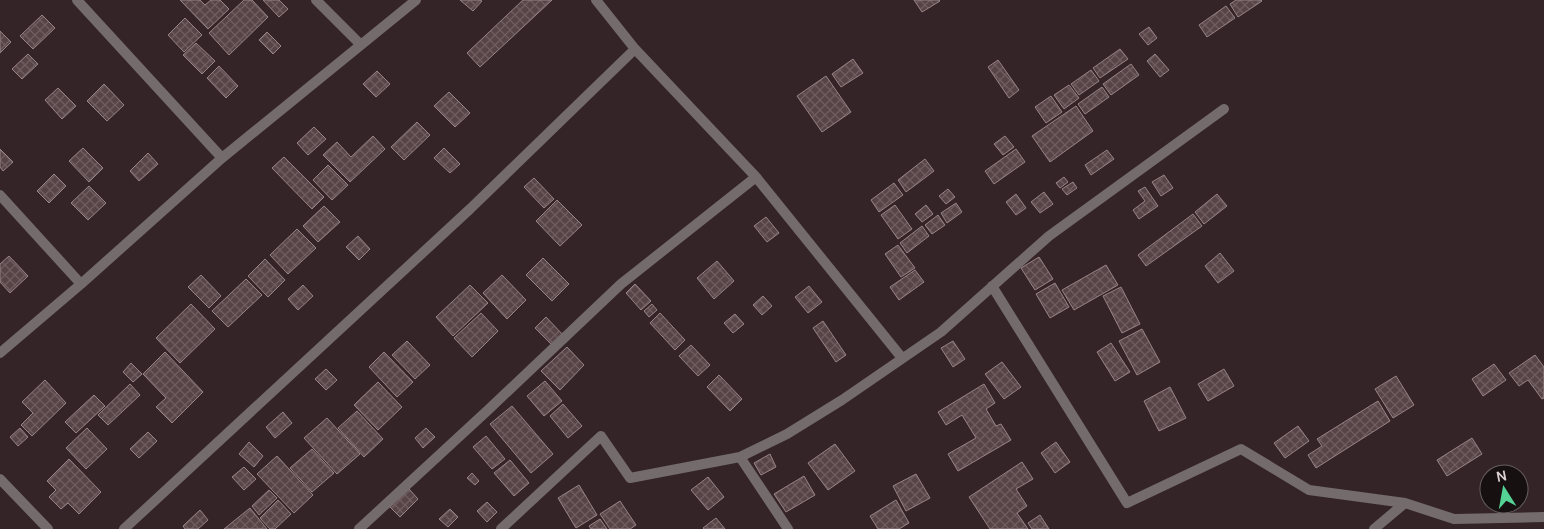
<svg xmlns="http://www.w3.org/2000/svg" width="1544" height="529" font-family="Manrope,sans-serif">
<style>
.building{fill:url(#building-cross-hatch);stroke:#988386}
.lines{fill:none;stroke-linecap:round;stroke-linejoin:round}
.street{stroke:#746b6c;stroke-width:10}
</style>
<defs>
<pattern id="building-cross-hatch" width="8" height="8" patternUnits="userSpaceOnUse" patternTransform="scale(1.25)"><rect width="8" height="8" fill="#574447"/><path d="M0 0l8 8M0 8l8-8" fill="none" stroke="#6f5e61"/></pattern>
</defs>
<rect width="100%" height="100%" fill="#352427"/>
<path class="building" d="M180,0H200L205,5L211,0H220L229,9L208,29Z
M244,0H252L268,17L229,55L209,33Z
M263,0H279L288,9L279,17Z
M460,0H480L482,1L473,11Z
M523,0H552L480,67L467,53Z
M914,0H939L940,1L922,12Z
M1236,0H1261L1262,1L1238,17L1230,4Z
M1226,6L1235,18L1207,37L1199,25Z
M42,15L55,28L33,49L20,36Z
M185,18L202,35L184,52L168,35Z
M1149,27L1157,38L1148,45L1139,34Z
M0,31L11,42L0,53Z
M267,32L281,46L273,54L259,40Z
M196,43L215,61L202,74L183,55Z
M1120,49L1128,59L1100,78L1093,68Z
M28,54L38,64L22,79L12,69Z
M1155,54L1169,70L1160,77L1147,61Z
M853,59L863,73L841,87L832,74Z
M998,60L1019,90L1009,98L988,67Z
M1131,64L1139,75L1111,95L1103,84Z
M219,66L238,86L226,98L207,78Z
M1091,70L1099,81L1079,95L1071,84Z
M377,71L390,84L376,97L363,84Z
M826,76L851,112L822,132L797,96Z
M104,84L124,105L107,121L87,101Z
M1069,85L1079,98L1064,109L1054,95Z
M1102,87L1109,97L1085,114L1078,104Z
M58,88L76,106L62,119L45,100Z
M449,92L470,113L455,127L434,106Z
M1051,96L1062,112L1046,123L1035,107Z
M1076,106L1093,131L1050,162L1032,136Z
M417,122L430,135L404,160L391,147Z
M314,127L326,139L308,155L297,143Z
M373,136L385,149L350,182L323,155L337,142L351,157Z
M1005,136L1014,147L1003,155L994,144Z
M83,148L103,168L89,182L69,161Z
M444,148L460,164L450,173L434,158Z
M0,149L13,162L3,171L0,167Z
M1016,149L1025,162L994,184L985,171Z
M1107,150L1114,159L1091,175L1085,165Z
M148,153L158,164L139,181L130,171Z
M284,157L324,197L312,209L272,168Z
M925,159L934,171L906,192L898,180Z
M328,165L348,185L332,200L313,180Z
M54,174L66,186L49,203L37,191Z
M1164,175L1173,188L1161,196L1152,182Z
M1064,177L1068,182L1060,188L1056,183Z
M534,178L554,199L544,208L524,187Z
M1073,182L1077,188L1067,195L1062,189Z
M894,183L903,195L879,212L871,200Z
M89,186L106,203L88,220L71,203Z
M1145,187L1158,206L1139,219L1133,210L1145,201L1138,191Z
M948,189L955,197L946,204L939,196Z
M1044,192L1053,204L1040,213L1031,202Z
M1016,194L1026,208L1016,215L1006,202Z
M1217,194L1227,206L1204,224L1195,212Z
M557,200L582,225L560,246L536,221Z
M956,203L962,212L947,223L941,213Z
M895,205L912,229L898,239L881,215Z
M926,205L933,214L922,222L915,214Z
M324,206L340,222L318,242L303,226Z
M1193,214L1202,226L1146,266L1138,255Z
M938,215L945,225L932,234L925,225Z
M766,217L779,233L767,242L754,226Z
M922,226L929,236L907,253L900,243Z
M297,229L316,248L288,274L270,255Z
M358,236L370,249L359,260L346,247Z
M898,245L915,268L901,277L885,254Z
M1220,253L1234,271L1218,283L1205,266Z
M9,256L28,276L10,293L0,282V264Z
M1039,257L1053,279L1035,290L1021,268Z
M543,258L569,284L552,301L526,275Z
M265,259L285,280L268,297L248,276Z
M717,261L734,281L714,299L697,278Z
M1106,265L1118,285L1074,310L1062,290Z
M915,270L924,282L899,300L890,287Z
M201,275L221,296L209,308L188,287Z
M502,275L526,300L507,319L483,293Z
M246,279L262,295L228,327L212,311Z
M1055,283L1069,307L1050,318L1036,294Z
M635,284L651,301L641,310L626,293Z
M303,285L313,296L298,310L288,299Z
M470,285L488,303L453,336L436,317Z
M809,286L822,302L808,313L795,297Z
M1121,287L1140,324L1122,333L1103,296Z
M763,296L772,306L762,315L753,305Z
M191,304L215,329L180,363L156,338Z
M652,304L657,310L649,317L644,311Z
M481,313L498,331L472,357L454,338Z
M660,313L685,340L675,350L650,323Z
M735,314L744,324L733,333L724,323Z
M546,317L563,335L552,345L535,328Z
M823,321L846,355L836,362L813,328Z
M1142,329L1160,362L1137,375L1119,341Z
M407,341L430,365L415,379L392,355Z
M953,341L965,359L953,367L941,348Z
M1111,343L1130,372L1115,381L1097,352Z
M691,345L710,365L698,376L679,356Z
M567,347L584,365L560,390L541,371Z
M165,352L203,392L172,423L156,407L166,398L143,374Z
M384,352L413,382L397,397L369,367Z
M1535,355L1544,367V398L1542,399L1528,380L1519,386L1509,373Z
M1002,362L1021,387L1004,399L985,374Z
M131,363L142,374L133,382L123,372Z
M1494,364L1506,380L1483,396L1472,379Z
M326,369L337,380L326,390L315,379Z
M1224,369L1234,386L1208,401L1198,384Z
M719,375L742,399L730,411L707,387Z
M1396,376L1414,405L1393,418L1375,389Z
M45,380L66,403L32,436L21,425L33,413L22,402Z
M545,381L562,401L544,416L527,396Z
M378,382L402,407L378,430L354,405Z
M130,384L140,395L108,425L98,415Z
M984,384L995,403L986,409L996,426L1001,424L1011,440L958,471L948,454L976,438L962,415L946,425L938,412Z
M1170,387L1186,418L1159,431L1144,401Z
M94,395L105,406L76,433L65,422Z
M1378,401L1390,421L1316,468L1308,455L1322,446L1317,439Z
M563,404L582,426L568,438L550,416Z
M512,406L553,454L531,473L490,424Z
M357,411L383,439L364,457L338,428Z
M283,412L292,423L275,438L266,427Z
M327,418L360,454L337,474L304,438Z
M1298,426L1309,441L1285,458L1274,443Z
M20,428L28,437L18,446L10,437Z
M87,428L107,449L86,469L66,448Z
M426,428L435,437L423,448L415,438Z
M148,432L157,441L139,458L130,449Z
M486,436L505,459L492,469L473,447Z
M1472,438L1482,454L1447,476L1437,460Z
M249,442L263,456L254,467L239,454Z
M1056,442L1070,462L1055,473L1041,453Z
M835,444L855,471L828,490L808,463Z
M312,449L334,473L312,492L290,468Z
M770,454L776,467L761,475L754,463Z
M277,456L313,495L294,513L257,474Z
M69,459L101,492L79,514L68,503L61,509L49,497L56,490L47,481Z
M510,460L529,483L514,496L494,473Z
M1022,462L1033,479L1016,489L1027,506L1017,513L1028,529H990L969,497Z
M244,467L256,479L244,490L232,477Z
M472,473L479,481L475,485L467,478Z
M916,474L930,498L906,511L893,486Z
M804,476L815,495L786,512L774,494Z
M708,477L724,497L708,510L691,490Z
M579,485L597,515L576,528L558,498Z
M409,489L418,499L400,517L390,507Z
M269,490L277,498L259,515L252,506Z
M278,500L291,514L275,529H270L260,518Z
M896,500L909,523L899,529H878L870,516Z
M620,501L636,525L630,529H610L600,514Z
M487,502L497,512L487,522L477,511Z
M250,508L267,529H224Z
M450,509L458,517L448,527L439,519Z
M200,510L208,520L198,529H185L183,526Z
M1040,515L1049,529H1032L1028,523Z
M716,518L725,529H704L703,528Z
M600,519L607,529H591L589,526Z"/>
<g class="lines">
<path class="street" d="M77,0L222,158
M316,0L361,45
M756,177L902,358
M0,195L81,284
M992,286L1127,503L1241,449L1309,490L1405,503L1454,519L1544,517
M0,353L81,284L222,158L416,0
M740,457L788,529
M0,479L48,529
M124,529L470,209L635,49L596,0
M359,529L488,410L621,284L756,177L635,49
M501,529L601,436L630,478L740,457L787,434L842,400L941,332L1049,236L1224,109
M1374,529L1405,503"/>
</g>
<g transform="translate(1504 489) rotate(349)"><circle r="24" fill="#171011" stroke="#675e5f"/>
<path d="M0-4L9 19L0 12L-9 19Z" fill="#54d395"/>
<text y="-8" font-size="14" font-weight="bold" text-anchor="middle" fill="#ded3d4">N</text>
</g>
</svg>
